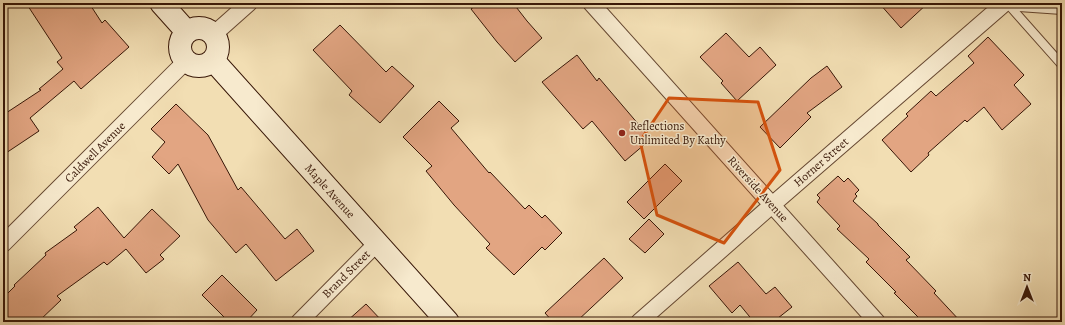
<svg xmlns="http://www.w3.org/2000/svg" width="1065" height="325" font-family="Alegreya,serif">
<style>
.building{fill:#e2a582;stroke:#371607}
.lines{fill:none;stroke-linecap:round;stroke-linejoin:round}
.service-casing{stroke:#664832;stroke-width:10}
.minor-casing{stroke:#664832;stroke-width:18}
.secondary-casing{stroke:#371607;stroke-width:24}
.service{stroke:#f7eace;stroke-width:8}
.minor{stroke:#f7eace;stroke-width:16}
.secondary{stroke:#f7eace;stroke-width:22}
.marked{fill:#d6520c;fill-opacity:0.2;stroke:#d6520c;stroke-width:3;stroke-linejoin:round}
.poi-dot{fill:#8f2418;stroke:#f7eace;stroke-width:1.5}
.labels{text-anchor:middle;stroke-width:3;stroke-linejoin:round;paint-order:stroke}
.poi-label{font-size:12px;fill:#371607;stroke:#f7eace;text-anchor:start}
.street-label{font-size:12px;fill:#371607;stroke:#f7eace}
</style>
<rect width="100%" height="100%" fill="#f2deb3"/>
<filter id="stains"><feTurbulence type="fractalNoise" baseFrequency=".005" numOctaves="4"/><feColorMatrix values="0 0 0 0 .2 0 0 0 0 .09 0 0 0 0 .02 0 0 0 .5 -.17"/></filter>
<radialGradient id="worn" r=".72"><stop offset=".6" stop-color="#630" stop-opacity="0"/><stop offset="1" stop-color="#630" stop-opacity=".3"/></radialGradient>
<path class="building" d="M26,3H89L102,23L105,20L129,47L81,89L74,81L30,118L39,131L3,155V115L41,90L39,89L63,69L57,62L62,58Z
M479,3H513L527,21L542,38L515,62L497,42L471,9Z
M879,3H928L901,28Z
M340,25L386,72L392,66L414,86L380,123L349,95L352,91L313,50Z
M726,33L749,57L760,47L776,65L737,101L721,83L723,81L700,57Z
M988,37L1024,75L1014,85L1031,104L1002,130L984,107L967,122L965,120L928,153L929,155L911,172L882,140L908,116L906,114L931,91L936,96L974,63L968,56Z
M577,55L597,81L599,78L651,139L625,161L592,121L583,129L542,82Z
M827,66L842,87L807,113L811,117L780,148L760,127L811,78Z
M439,101L459,121L451,128L489,173L490,172L525,209L529,205L542,218L545,215L562,233L545,250L542,247L514,275L486,248L490,244L454,205L426,171L432,166L403,137Z
M176,104L208,135L238,190L241,187L285,239L297,229L314,251L276,281L246,244L236,253L208,220L178,164L169,174L152,157L165,142L151,129Z
M665,164L682,181L644,219L627,202Z
M838,176L844,182L848,178L859,190L855,194L857,196L853,201L878,224V225L910,257L906,260L936,291L934,293L961,322H923L894,293L896,292L866,262L869,259L837,229L840,226L817,202L820,198L817,195Z
M98,207L124,238L152,209L180,236L160,255L164,259L146,273L126,249L107,265L104,262L57,296L61,300L38,322H3V298L15,286L14,285L46,255L45,253L77,230L74,227Z
M649,219L664,234L645,253L629,239Z
M604,258L623,278L576,322H553L545,313Z
M738,262L766,294L775,287L792,307L773,322H754L740,305L732,313L709,286Z
M222,275L257,310L246,322H229L202,295Z
M366,304L383,322H346Z"/>
<g class="lines">
<g class="service-casing">
<path id="service" d="M1007,3L1062,65"/>
</g>
<g class="minor-casing">
<path id="minor" d="M591,3L877,322
M1019,3L1062,6
M213,35L249,3
M3,244L186,61
M299,322L377,243
M639,322L772,205L1005,3"/>
</g>
<g class="secondary-casing">
<path id="secondary" d="M161,3L187,32
M180 47a19 19 0 1 1 38 0a19 19 0 1 1-38 0Z
M213,60L448,322"/>
</g>
<use href="#service" class="service"/>
<use href="#minor" class="minor"/>
<use href="#secondary" class="secondary"/>
</g>
<path class="marked" d="M669,98L758,102L780,170L724,243L657,215L640,141Z"/>
<circle class="poi-dot" cx="622" cy="133" r="4"/>
<g class="labels">
<g class="poi-label">
<text x="630" y="130">Reflections<tspan x="630" dy="14">Unlimited By Kathy</tspan></text>
</g>
<g class="street-label">
<text transform="translate(95 152) rotate(-45)" y="4">Caldwell Avenue</text>
<text transform="translate(821 162) rotate(-41)" y="4">Horner Street</text>
<text transform="translate(758 189) rotate(48)" y="4">Riverside Avenue</text>
<text transform="translate(330 191) rotate(48)" y="4">Maple Avenue</text>
<text transform="translate(346 274) rotate(-45)" y="4">Brand Street</text>
</g>
</g>
<rect width="1065" height="325" fill="none" stroke="#f2deb3" stroke-width="16"/>
<rect x="4" y="4" width="1057" height="317" fill="none" stroke="#371607" stroke-width="2"/>
<rect x="8" y="8" width="1049" height="309" fill="none" stroke="#371607"/>
<g transform="translate(1027 287)" stroke="#f7eace" stroke-width="3" paint-order="stroke">
<path d="M0-3L7 15L0 10L-7 15Z" fill="#371607"/>
<text y="-6" font-size="11" font-weight="bold" text-anchor="middle" fill="#371607">N</text>
</g>
<rect width="100%" height="100%" filter="url(#stains)"/>
<rect width="100%" height="100%" fill="url(#worn)"/>
</svg>
